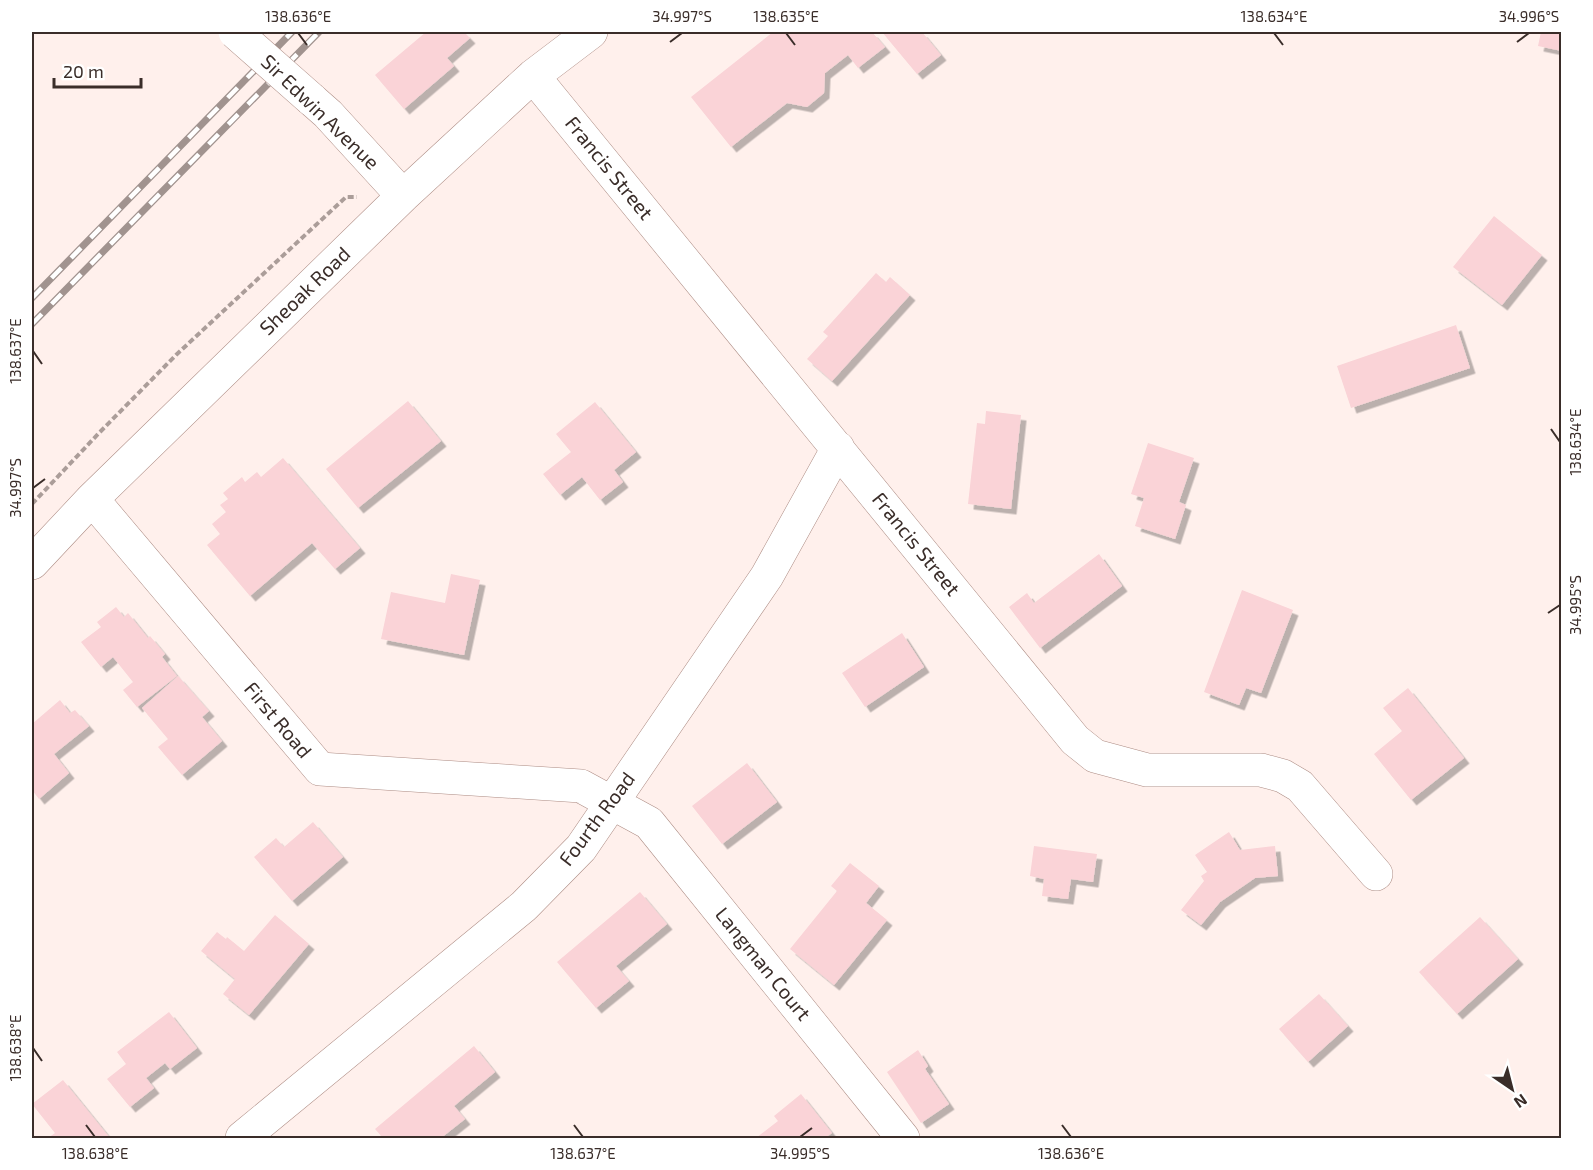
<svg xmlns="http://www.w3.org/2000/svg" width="1593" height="1170" font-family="'Exo 2',sans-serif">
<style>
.building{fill:#fad3d7;filter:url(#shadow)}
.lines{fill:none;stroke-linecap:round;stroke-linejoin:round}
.minor-casing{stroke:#ad8c84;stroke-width:34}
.path{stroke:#ab9d99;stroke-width:4;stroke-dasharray:6 3;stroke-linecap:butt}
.minor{stroke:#fff;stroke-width:33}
.rail-casing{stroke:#a1938f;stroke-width:7}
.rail{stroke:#fff;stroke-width:4.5;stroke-dasharray:14;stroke-linecap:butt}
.minor-bridge-casing{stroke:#ad8c84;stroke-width:34;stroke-linecap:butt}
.minor-bridge{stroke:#fff;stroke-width:33}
.ticks{fill:none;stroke:#3a2d29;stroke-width:2}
.labels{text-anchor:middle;stroke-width:4.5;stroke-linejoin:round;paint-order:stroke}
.street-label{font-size:20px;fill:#3a2d29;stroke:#fff}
.neatline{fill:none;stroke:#3a2d29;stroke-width:2}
.ticks-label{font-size:15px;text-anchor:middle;fill:#3a2d29}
</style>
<defs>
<filter id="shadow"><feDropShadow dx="5.5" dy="5.5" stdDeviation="0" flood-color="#0004"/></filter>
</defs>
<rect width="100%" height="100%" fill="#fff0ec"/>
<path class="building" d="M426,32H464L470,38L447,58L454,66L404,109L375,75Z
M773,32H872L885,47L858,68L848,55L825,73L824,93L807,107L787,103L731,147L691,97Z
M882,32H922L941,55L917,74Z
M1541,32H1562V51L1538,46Z
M1494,216L1542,255L1502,305L1453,267Z
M876,273L886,282L890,277L910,295L832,381L807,359L828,336L823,332Z
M1456,325L1470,368L1351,408L1337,366Z
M408,401L441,441L358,508L326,469Z
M595,402L636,452L614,470L623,482L600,500L582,477L560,495L543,474L571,452L556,434Z
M986,411L1021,415L1011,509L968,504L977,423L985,424Z
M1148,443L1194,458L1179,502L1186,505L1175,539L1135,526L1144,498L1131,494Z
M283,458L360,548L335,569L312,543L250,596L207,545L220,534L212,524L226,512L220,505L228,499L223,493L242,477L245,482L257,472L261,477Z
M1099,554L1122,586L1040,648L1009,607L1027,593L1034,603Z
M451,574L480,580L464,655L381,639L391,592L445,603Z
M1242,590L1293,610L1261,693L1246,688L1239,705L1204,692Z
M116,607L124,617L128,613L148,638L150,636L165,654L162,657L177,676L137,707L123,690L133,682L113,657L101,667L81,642L101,627L97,622Z
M902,633L924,667L865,707L842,673Z
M178,676L209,711L202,717L222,741L182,775L158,747L168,739L142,708Z
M1408,688L1464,758L1411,800L1374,754L1402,731L1383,708Z
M60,700L70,713L75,710L89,726L54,754L69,773L39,799L32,790V724Z
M747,763L777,802L722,844L692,806Z
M313,822L343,857L292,901L254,857L276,838L284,847Z
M1229,832L1240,850L1275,846L1278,876L1255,878L1220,902L1201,925L1181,910L1204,881L1201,876L1207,872L1195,855Z
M1034,846L1097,854L1093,882L1071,879L1068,899L1042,896L1044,879L1030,876Z
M850,863L879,886L866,903L887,920L834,985L790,949L837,891L831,886Z
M640,892L667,924L616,966L629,981L596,1008L557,962Z
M275,915L309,944L249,1015L223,994L235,979L201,951L217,932L226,939L227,937L244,951Z
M1480,917L1518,959L1457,1014L1419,972Z
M1319,994L1348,1026L1308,1062L1279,1029Z
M169,1012L197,1048L170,1069L165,1063L146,1078L154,1088L130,1107L107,1079L126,1064L117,1052Z
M474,1046L495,1072L454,1106L465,1119L441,1138H383L375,1129Z
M918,1050L928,1066L925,1069L949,1104L921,1123L887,1072Z
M63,1080L110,1138H48L55,1133L32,1104Z
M801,1094L832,1133L825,1138H756L778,1121L774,1116Z"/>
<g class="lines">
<g class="minor-casing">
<path id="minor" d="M533,76L1075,740L1095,756L1147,770H1261L1283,776L1300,786L1376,874
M311,99L328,114L403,196
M92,499L320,769L581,786L649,823L903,1138
M32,563L92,499L403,196L533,76L591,32
M242,1138L524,906L581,848L767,576L838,448"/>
</g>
<path class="path" d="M32,504L99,433L176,355L346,197H357"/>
<use href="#minor" class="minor"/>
<g class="rail-casing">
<path id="rail" d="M32,298L292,32
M32,324L319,32"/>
</g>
<use href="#rail" class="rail"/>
<g class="minor-bridge-casing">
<path id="minor-bridge" d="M235,32L311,99"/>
</g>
<use href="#minor-bridge" class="minor-bridge"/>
</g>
<path class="ticks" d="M298,33L307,45M786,33L795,45M1274,33L1283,45M670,42L682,33M1517,42L1529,33M33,351L42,364M1551,429L1560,442M33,488L45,479M1548,613L1560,605M33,1048L42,1061M86,1125L95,1137M574,1125L583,1137M1062,1125L1071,1137M800,1137L812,1128"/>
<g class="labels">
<g class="street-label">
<text transform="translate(320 112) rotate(44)" y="7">Sir Edwin Avenue</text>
<text transform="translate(609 168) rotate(51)" y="7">Francis Street</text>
<text transform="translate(305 291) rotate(-44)" y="7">Sheoak Road</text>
<text transform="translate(916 544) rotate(51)" y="7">Francis Street</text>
<text transform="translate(278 720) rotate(50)" y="7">First Road</text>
<text transform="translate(597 819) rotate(-53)" y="7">Fourth Road</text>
<text transform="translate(763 964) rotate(51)" y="7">Langman Court</text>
</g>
</g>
<rect width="1593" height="1170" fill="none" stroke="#ffffff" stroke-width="66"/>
<g transform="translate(1512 1089) rotate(145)" stroke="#ffffff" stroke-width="4.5" paint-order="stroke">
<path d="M0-4.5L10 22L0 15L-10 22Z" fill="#3a2d29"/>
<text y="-9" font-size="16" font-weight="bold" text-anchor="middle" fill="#3a2d29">N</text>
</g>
<path d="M54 78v9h87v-9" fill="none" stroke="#3a2d29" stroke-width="3"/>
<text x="63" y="78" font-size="18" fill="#3a2d29" stroke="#ffffff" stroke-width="4.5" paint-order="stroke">20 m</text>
<rect x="33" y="33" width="1527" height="1104" class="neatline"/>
<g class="ticks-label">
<text x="298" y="22">138.636°E</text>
<text x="682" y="22">34.997°S</text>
<text x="786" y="22">138.635°E</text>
<text x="1274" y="22">138.634°E</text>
<text x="1529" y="22">34.996°S</text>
<text transform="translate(16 351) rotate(-90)" y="5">138.637°E</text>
<text transform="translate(1576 442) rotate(-90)" y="5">138.634°E</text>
<text transform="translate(16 488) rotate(-90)" y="5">34.997°S</text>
<text transform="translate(1576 605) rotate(-90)" y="5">34.995°S</text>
<text transform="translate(16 1048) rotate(-90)" y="5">138.638°E</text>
<text x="95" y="1159">138.638°E</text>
<text x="583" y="1159">138.637°E</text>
<text x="800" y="1159">34.995°S</text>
<text x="1071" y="1159">138.636°E</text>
</g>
</svg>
